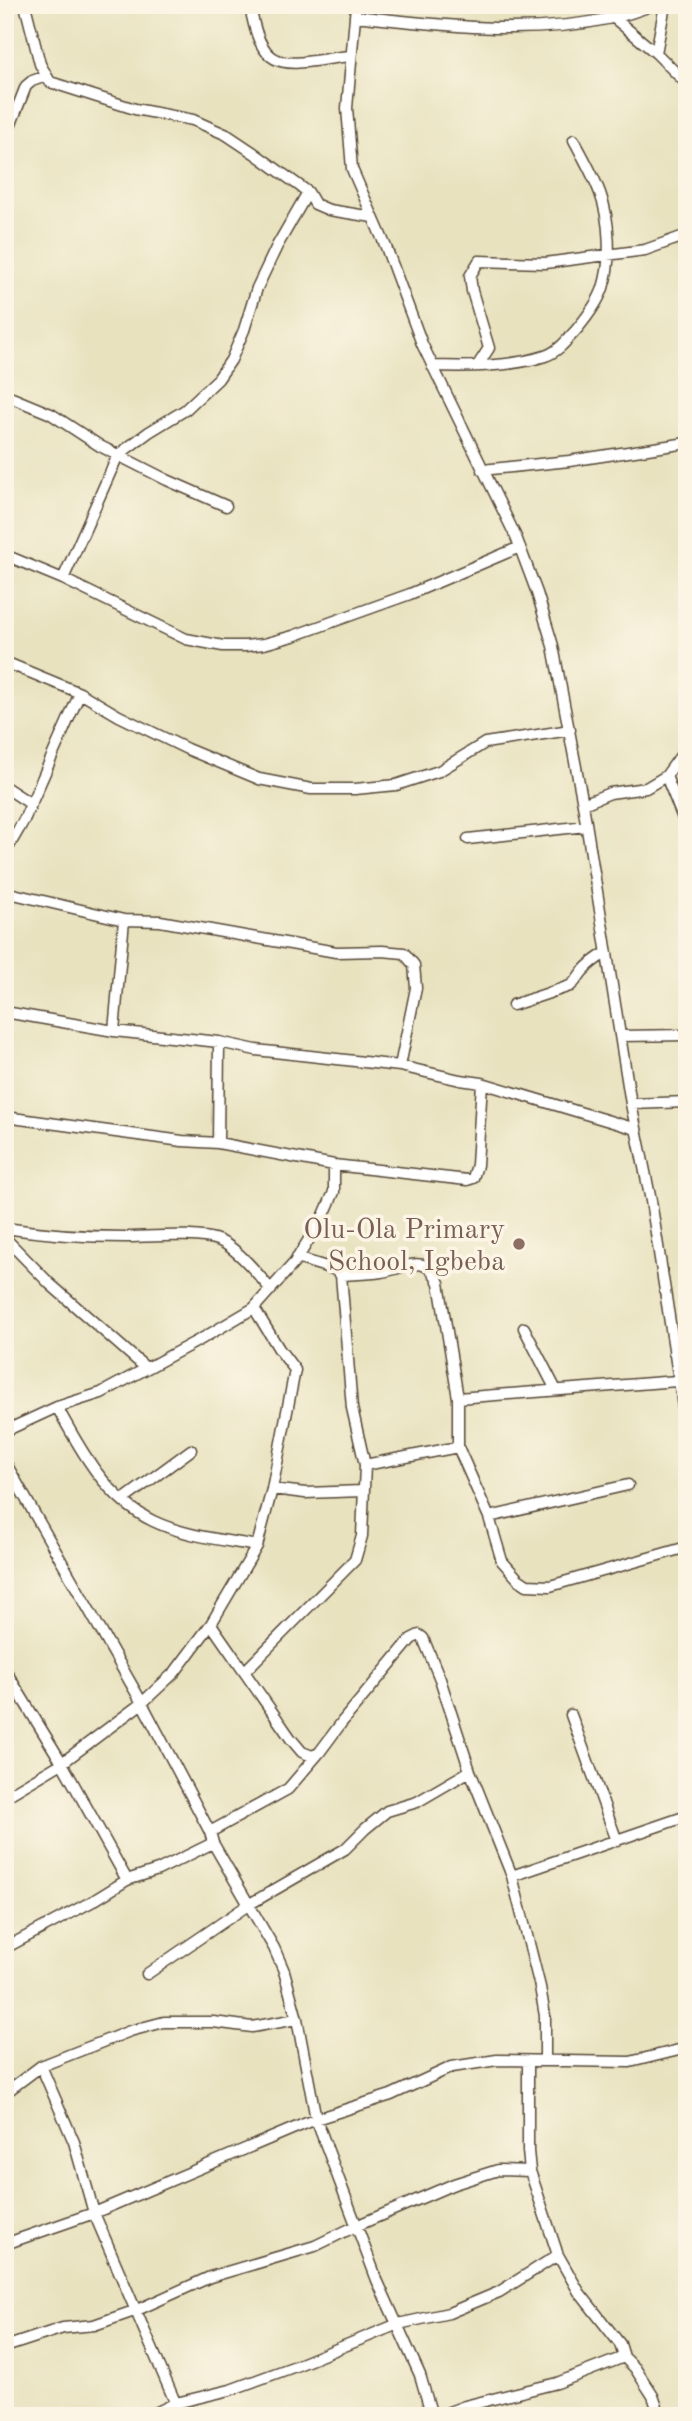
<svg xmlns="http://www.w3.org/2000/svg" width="692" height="2421" font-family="'Old Standard TT',serif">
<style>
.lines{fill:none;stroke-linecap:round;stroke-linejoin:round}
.minor-casing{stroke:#554636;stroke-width:13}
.minor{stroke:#fff;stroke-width:10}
.education-dot{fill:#8d6e63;stroke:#fcf5e5;stroke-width:2.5}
.labels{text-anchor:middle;stroke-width:7;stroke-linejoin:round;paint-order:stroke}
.education-label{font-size:28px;fill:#785e54;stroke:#fcf5e5;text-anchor:end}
</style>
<rect width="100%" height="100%" fill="#fcf5e5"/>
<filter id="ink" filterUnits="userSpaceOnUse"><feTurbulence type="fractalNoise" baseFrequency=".0143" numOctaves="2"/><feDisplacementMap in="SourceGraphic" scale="14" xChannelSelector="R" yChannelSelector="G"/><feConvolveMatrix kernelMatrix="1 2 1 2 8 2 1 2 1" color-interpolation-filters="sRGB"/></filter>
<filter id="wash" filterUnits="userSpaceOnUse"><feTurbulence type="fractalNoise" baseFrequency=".00686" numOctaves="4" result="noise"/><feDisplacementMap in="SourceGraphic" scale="28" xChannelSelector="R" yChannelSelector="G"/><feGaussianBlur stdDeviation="1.57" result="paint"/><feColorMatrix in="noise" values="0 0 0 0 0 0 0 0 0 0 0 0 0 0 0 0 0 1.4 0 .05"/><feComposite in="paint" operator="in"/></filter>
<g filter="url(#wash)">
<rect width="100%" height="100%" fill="#e8e2bf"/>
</g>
<g filter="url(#ink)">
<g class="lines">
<g class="minor-casing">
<path id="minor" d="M25,5L40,64L50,82L135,109L193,120L227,135L254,153L308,192L315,204L329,210L373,217
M250,5C262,80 288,63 350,56
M356,5L347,108L352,169L386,247L422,344L516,537L537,593L553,646L583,804L631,1104L651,1201L687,1432
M355,16C441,25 526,37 612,18C626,15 640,10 653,5
M614,18L656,53L687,84
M656,53L665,5
M5,139L26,86L32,81L46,76
M478,365L489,348L472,291L470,276L479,261L545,263L645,250L687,235
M432,366C467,367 511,367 545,356C558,352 568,339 577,329C587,317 598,303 603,288C612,260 610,220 600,193C593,174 583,157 574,140
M5,395L51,414L100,446L167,480L226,506
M482,470L569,461L687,443
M5,555L63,579L186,639L223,646H245L264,644L293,636L410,594L520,547
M63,579L118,455L149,432L185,410L218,379L231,360L244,330L257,288L277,246L308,192
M5,662L80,693L119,716L187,749L259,779L311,789H355L396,785L439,771L485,743L570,730
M666,776L687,828
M5,787L31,804
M583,804L610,793L646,788L666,776L687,747
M468,839L586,826
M5,853L24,820L80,693
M5,892L124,920L160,921L336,952L382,951L404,953L414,965L416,988L400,1066
M513,1005L570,986C576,982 577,978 582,972C589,964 597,958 606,953
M5,1012L114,1031L219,1042L256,1050L400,1066L460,1080L482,1083L636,1129
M114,1031L124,920
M621,1036L687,1035
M631,1104L687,1102
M5,1117L182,1141L218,1143L334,1165L467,1180L473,1178L477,1165L482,1083
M218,1143L219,1042
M5,1228C44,1234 84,1237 124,1237C148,1237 200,1232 220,1241C238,1249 259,1275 271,1290
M5,1238L50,1284L146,1368
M341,1275C354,1274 368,1274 381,1272C406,1269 426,1251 439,1283L458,1398V1447L489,1517L502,1561L518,1579L527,1585L550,1586L687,1547
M524,1328L556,1390
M674,1353L687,1351
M458,1398L677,1381
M57,1407C81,1451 106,1498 153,1521C184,1536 224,1540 257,1546
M5,1431L57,1407L101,1393L203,1338L254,1308L295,1262L324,1215L334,1192V1165
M5,1462L142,1703L210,1832L213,1843L274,1948L284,1971L297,2019L316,2119L377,2280L420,2375L432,2416
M365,1465L458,1447
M272,1489L305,1493L363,1491
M123,1500L191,1450
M489,1517L628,1485
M211,1624L291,1739L302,1752L312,1756L319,1753L342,1722L411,1639L419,1635L423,1638L440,1679L470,1771L512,1876L540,1987L545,2016V2061
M5,1670L62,1763L127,1880
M245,1671L355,1560L362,1536L365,1465L352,1408L341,1275L336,1270L297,1258
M571,1715L617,1841
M5,1797L62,1763L142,1703L175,1672L211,1624L257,1546L272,1489L295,1370L279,1349L254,1308
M210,1832L288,1789L318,1754
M512,1876L687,1816
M5,1948L93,1901L127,1880L158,1870L213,1843
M147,1974L248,1905L345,1849L365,1829L387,1811L417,1802L470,1771
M528,2062V2151L530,2171L558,2255L579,2292L620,2344L624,2357L635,2368L653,2396L660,2416
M41,2066L74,2142L94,2213L181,2416
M5,2093L41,2066L130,2031L164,2022H213L252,2027L297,2019
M5,2244L94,2213L316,2119L391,2095L452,2067L497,2060L630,2062L687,2048
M5,2347L63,2328L94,2325L137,2310L210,2277L315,2246L356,2226L454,2184L498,2170L530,2171
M149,2416L176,2403L230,2390L293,2367L398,2324L449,2313L499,2292L558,2255
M438,2416L465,2406L557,2383L624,2357"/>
</g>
<use href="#minor" class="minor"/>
</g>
</g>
<circle class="education-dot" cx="519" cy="1244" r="7"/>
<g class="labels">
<g class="education-label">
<text x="505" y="1238">Olu-Ola Primary<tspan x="505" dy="32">School, Igbeba</tspan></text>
</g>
</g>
<rect width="692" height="2421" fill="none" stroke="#fcf5e5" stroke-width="28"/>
</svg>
